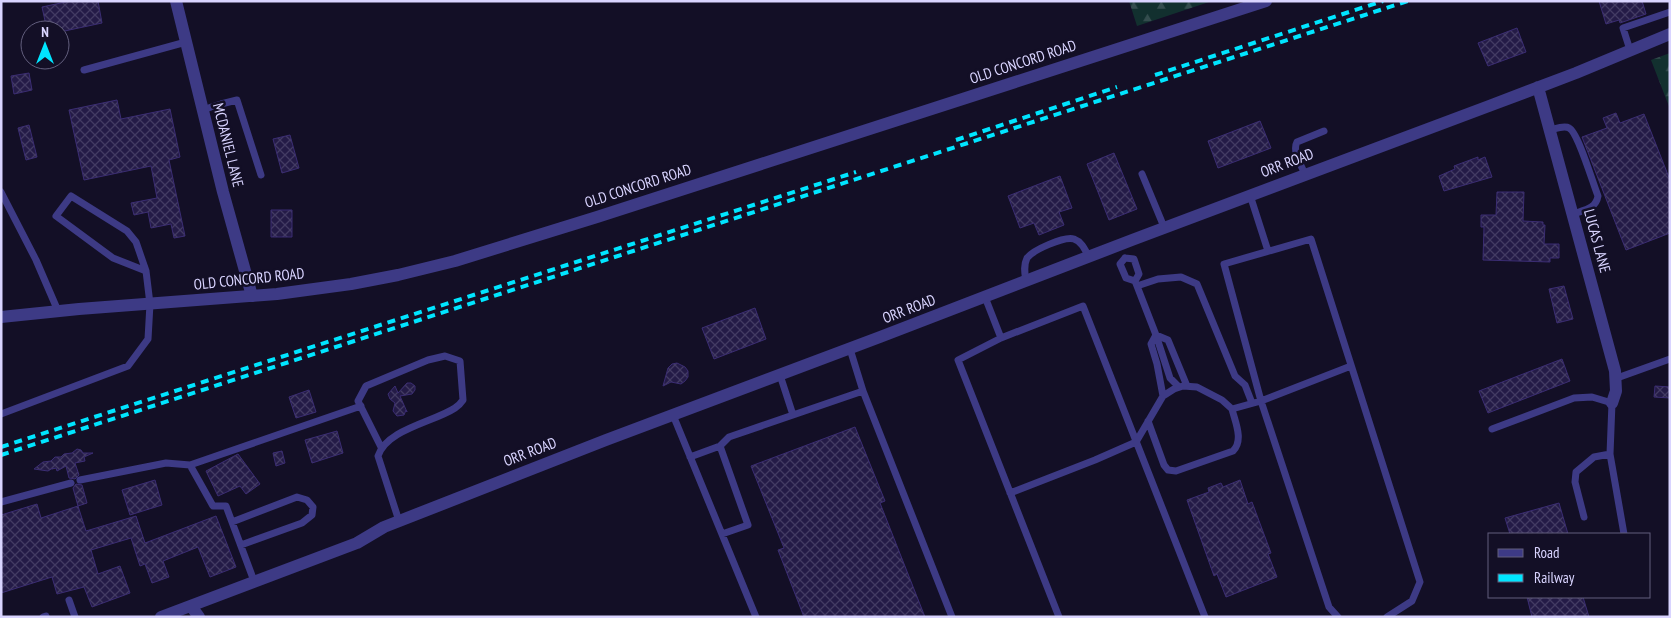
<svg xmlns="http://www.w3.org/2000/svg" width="1671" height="618" font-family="'PT Sans Narrow',sans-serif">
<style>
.forest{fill:url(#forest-firs)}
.building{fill:url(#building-cross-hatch);stroke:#3b2d73}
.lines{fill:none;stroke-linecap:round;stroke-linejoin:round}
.service{stroke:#3d3a85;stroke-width:7}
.minor{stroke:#3d3a85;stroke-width:12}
.tertiary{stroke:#3d3a85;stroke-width:12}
.rail{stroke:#00e5ff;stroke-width:4;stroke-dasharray:8 6;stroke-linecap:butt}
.labels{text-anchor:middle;stroke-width:5;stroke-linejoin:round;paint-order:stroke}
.street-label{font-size:15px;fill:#d9d4ff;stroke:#130f26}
</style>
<defs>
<pattern id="forest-firs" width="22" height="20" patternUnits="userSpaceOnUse" patternTransform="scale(1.25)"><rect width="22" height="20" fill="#12302f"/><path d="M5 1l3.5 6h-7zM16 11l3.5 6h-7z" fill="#344d4e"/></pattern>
<pattern id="building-cross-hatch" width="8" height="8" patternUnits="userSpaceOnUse" patternTransform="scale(1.25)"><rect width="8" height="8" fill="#241b47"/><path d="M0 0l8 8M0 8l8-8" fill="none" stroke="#433b63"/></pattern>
</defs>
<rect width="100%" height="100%" fill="#130f26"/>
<path class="forest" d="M1129,1H1212L1137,26Z
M1670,53V109L1651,60Z"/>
<path class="building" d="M70,1H98L102,23L60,32V30H47L42,7Z
M1599,1H1642L1646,14L1620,23L1619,20L1606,24Z
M1517,28L1526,52L1488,66L1478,43Z
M29,73L32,90L14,94L11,76Z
M117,100L121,119L170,109L180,157L169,160L185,236L174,238L171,224L151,228L148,212L134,215L131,203L157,198L151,166L84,180L69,110Z
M1616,113L1620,123L1644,114L1670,180V233L1626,250L1582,137L1607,128L1603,118Z
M1260,121L1271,148L1218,168L1208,141Z
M29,125L37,157L26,160L18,128Z
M290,135L299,168L282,173L273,139Z
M1114,153L1137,209L1109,220L1087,164Z
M1478,157V160L1485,157L1492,177L1444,191L1439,176L1455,169L1454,166Z
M1060,176L1072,208L1059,212L1064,225L1039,235L1034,223L1020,228L1008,196Z
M1497,192H1524L1523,221L1543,222V225H1545L1544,244H1559V258H1550V262L1483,260L1484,227H1481V215H1496Z
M271,210H292V237H271Z
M1564,286L1573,319L1557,323L1549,289Z
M755,308L766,339L714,359L702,328Z
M1562,359L1570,381L1488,413L1479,391Z
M677,363L685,367L688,371V377L685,381L681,384L671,382L663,386L668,368L672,364Z
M407,383H411L415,386V390L412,394L400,396L407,412L406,410L404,415L397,416L393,411L395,403L390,399L388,394L395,386L398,393Z
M1655,386L1670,387V398L1654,397Z
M309,390L316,412L296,418L289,397Z
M855,427L885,501L880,503L925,617H804L778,550L784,548L751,466Z
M337,431L343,453L312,463L305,440Z
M77,449L81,450L83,453H93L84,457L85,461L75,463L79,475L75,479L69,478L66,466L57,471L56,468L52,469L53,468L48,471L34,469L43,462L51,461L55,457H61L64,454L72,453Z
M282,451L285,463L276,466L273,453Z
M238,454L260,484L246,494L240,486L218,496L206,471Z
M155,480L162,505L130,515L122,490Z
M1240,480L1248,504L1252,502L1271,553L1268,554L1277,577L1226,597L1217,574L1214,576L1187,500L1209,492L1208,488L1221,483L1223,487Z
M76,484L82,485L87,503L78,506L73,488Z
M1559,503L1568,534H1510L1505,518Z
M37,504L41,518L78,506L86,531L136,516L145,543L216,516L236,567L210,577L198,547L163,561L169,577L152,583L145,564L140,566L131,538L91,550L98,574L120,566L130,593L92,607L84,587L57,594L52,577L1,593V515Z
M1527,597H1583L1589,617H1532Z"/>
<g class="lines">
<path class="service" d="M1630,50L1623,28L1670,12
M84,70L186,42
M202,110L221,104L237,100L261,175
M1550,130C1555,129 1564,125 1569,128C1578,132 1593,184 1598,196C1596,209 1584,210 1573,214
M1142,174L1164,227
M1305,174C1301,165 1292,151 1297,142L1324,131
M1,192L36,260L58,311
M1250,195L1268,251
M1125,258L1134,259L1139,274L1135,281L1137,286L1156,335L1170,378L1179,387
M1125,258L1120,264L1126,278L1135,281
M1026,282C1025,274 1023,266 1027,258C1033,250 1064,236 1074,239C1082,242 1085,250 1089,257
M1137,286L1158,279L1181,277L1197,284L1235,376L1245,385L1252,403
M985,297L1001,338
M1156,335L1151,344L1157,364L1163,396
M1156,335L1168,340L1187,386
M850,349L863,391
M780,375L793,415
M1617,378L1670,359
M1,414L128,366L148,339L150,304L146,271L113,258L56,216L71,196L127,231L136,242L146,271
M673,415L756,617
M1148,421L1164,465L1168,470L1176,471L1233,451C1244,440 1235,422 1232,409
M1492,429L1574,398L1592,397L1612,403L1610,454L1624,534
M381,447L358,401L366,386L428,360L445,356L460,361L463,400C461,403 458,406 455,408C434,422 387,429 378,456L399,521
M690,457L720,446
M190,465L361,406
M80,480L166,463L190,465L213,506H226L254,581
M1010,493L1095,460L1136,442L1163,396L1174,389L1183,386L1197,387L1222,400L1232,409L1261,401L1351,366
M1,502L71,483
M1584,517L1575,482L1576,472L1594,457L1610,454
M232,522L297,497L307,500L313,507L312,515L302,523L241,545
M722,534L748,525L720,446L729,437L863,391L952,617
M69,600L75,617
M43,617L46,616
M1059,617L958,360L1001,338L1083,306L1205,617
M1338,617L1329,607L1261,401L1224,264L1311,239L1420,582L1412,601L1387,617"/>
<path class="minor" d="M176,1L223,192L252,296
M1538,87L1615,371L1616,391L1612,403
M191,606L199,617
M161,617L357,543L384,527L606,440L880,337L1132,240L1489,106L1576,73L1670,34"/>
<path class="tertiary" d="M1,317L79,309L277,294L351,284L398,275L455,261L597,217L1266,1"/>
<path class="rail" d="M1155,75L1383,1
M956,140L1117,87
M1,447L856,172
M1,455L1408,1"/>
</g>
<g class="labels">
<g class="street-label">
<text transform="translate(1023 62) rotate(-18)" y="5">OLD CONCORD ROAD</text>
<text transform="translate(228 145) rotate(76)" y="5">MCDANIEL LANE</text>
<text transform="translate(1287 163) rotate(-21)" y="5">ORR ROAD</text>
<text transform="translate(638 186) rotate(-18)" y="5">OLD CONCORD ROAD</text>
<text transform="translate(1597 241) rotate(75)" y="5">LUCAS LANE</text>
<text transform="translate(249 279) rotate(-6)" y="5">OLD CONCORD ROAD</text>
<text transform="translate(909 309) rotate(-21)" y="5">ORR ROAD</text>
<text transform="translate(530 452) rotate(-21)" y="5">ORR ROAD</text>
</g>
</g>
<rect width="1671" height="618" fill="none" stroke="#d9d4ff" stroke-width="5"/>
<rect x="1488" y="533" width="162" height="65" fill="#130f26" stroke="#625e7d"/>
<rect x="1498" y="549" width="25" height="8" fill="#3d3a85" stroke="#625e7d"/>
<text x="1534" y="558" font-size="15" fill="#d9d4ff">Road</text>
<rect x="1498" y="574" width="25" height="8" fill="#00e5ff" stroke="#625e7d"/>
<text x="1534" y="583" font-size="15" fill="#d9d4ff">Railway</text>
<g transform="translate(45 45)"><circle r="24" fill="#130f26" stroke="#625e7d"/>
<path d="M0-4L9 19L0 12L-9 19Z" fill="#00e5ff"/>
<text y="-8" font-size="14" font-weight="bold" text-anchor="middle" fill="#d9d4ff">N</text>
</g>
</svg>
